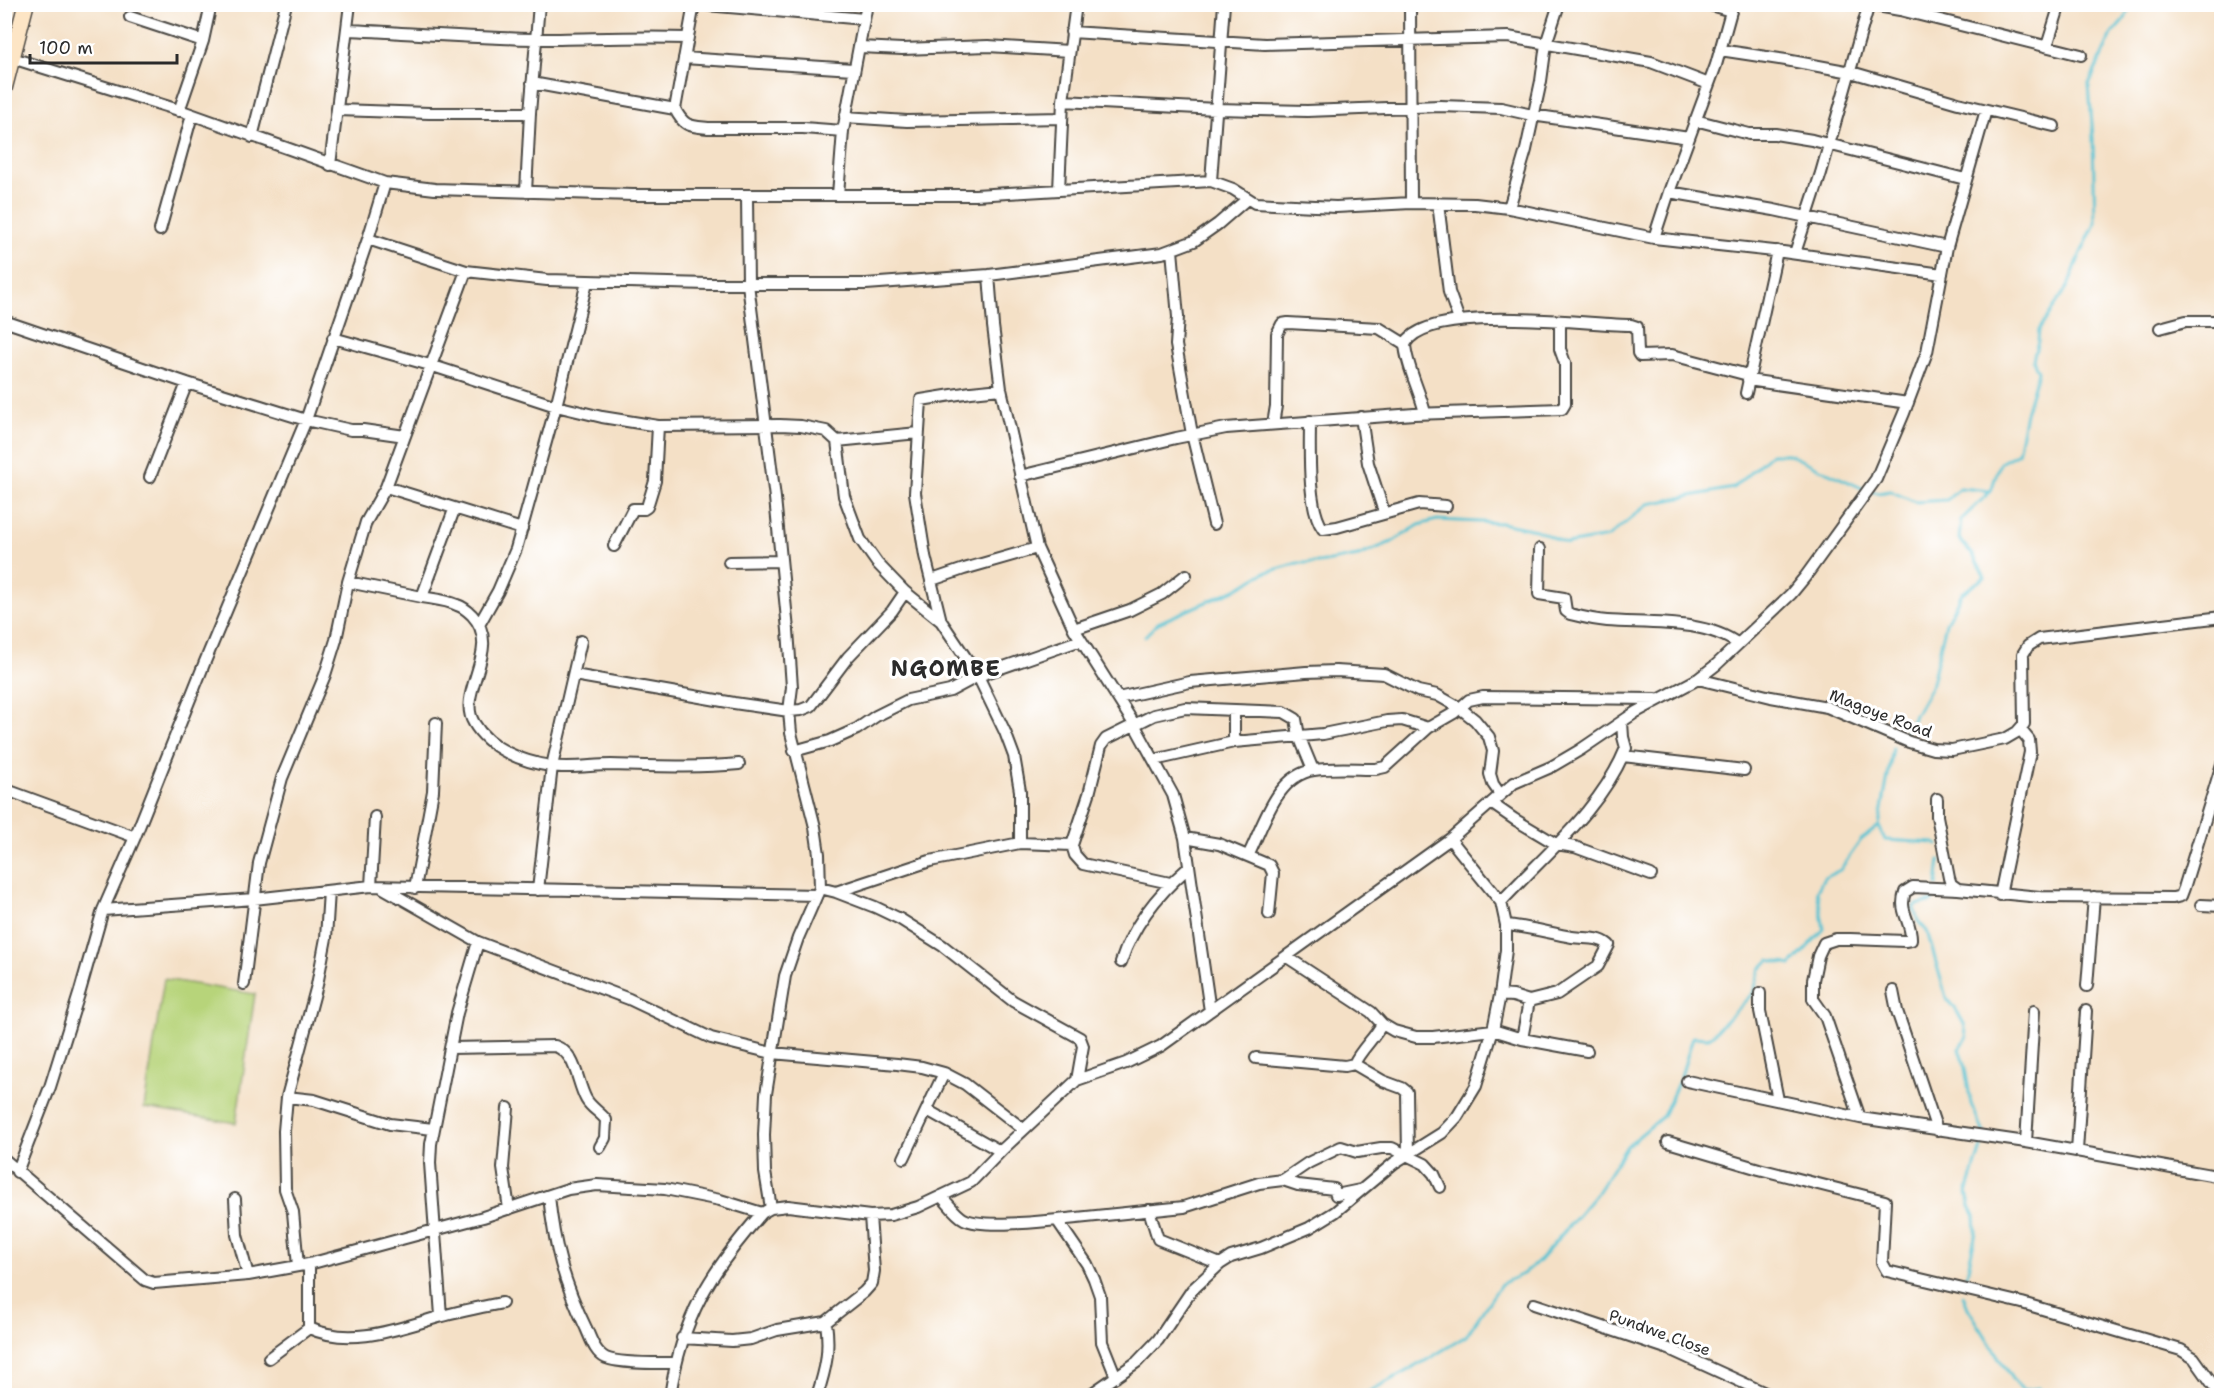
<svg xmlns="http://www.w3.org/2000/svg" width="2226" height="1400" font-family="'Shantell Sans',sans-serif">
<style>
.green{fill:#b7d47a;stroke:#718052;stroke-width:1.5}
.lines{fill:none;stroke-linecap:round;stroke-linejoin:round}
.stream{stroke:#57c2d2;stroke-width:3}
.minor-casing{stroke:#494642;stroke-width:14}
.secondary-casing{stroke:#494642;stroke-width:18}
.minor{stroke:#fff;stroke-width:10}
.secondary{stroke:#fde5c5;stroke-width:15}
.labels{text-anchor:middle;stroke-width:6;stroke-linejoin:round;paint-order:stroke}
.street-label{font-size:16px;fill:#2b2b2b;stroke:#fff}
.district-label{font-size:22px;font-weight:bold;letter-spacing:1.5px;fill:#2b2b2b;stroke:#fff}
</style>
<rect width="100%" height="100%" fill="#fff"/>
<filter id="ink" filterUnits="userSpaceOnUse"><feTurbulence type="fractalNoise" baseFrequency=".0167" numOctaves="2"/><feDisplacementMap in="SourceGraphic" scale="12" xChannelSelector="R" yChannelSelector="G"/><feConvolveMatrix kernelMatrix="1 2 1 2 8 2 1 2 1" color-interpolation-filters="sRGB"/></filter>
<filter id="wash" filterUnits="userSpaceOnUse"><feTurbulence type="fractalNoise" baseFrequency=".008" numOctaves="4" result="noise"/><feDisplacementMap in="SourceGraphic" scale="24" xChannelSelector="R" yChannelSelector="G"/><feGaussianBlur stdDeviation="1.35" result="paint"/><feColorMatrix in="noise" values="0 0 0 0 0 0 0 0 0 0 0 0 0 0 0 0 0 1.4 0 .05"/><feComposite in="paint" operator="in"/></filter>
<g filter="url(#wash)">
<rect width="100%" height="100%" fill="#f4e0c6"/>
<path class="green" d="M164,979L255,994L236,1123L144,1108Z"/>
<g class="lines">
<path class="stream" d="M1871,491L1878,493L1890,491L1915,502L1947,500L1960,488L1991,491
M1145,636L1158,623L1234,590L1264,573L1298,563H1319L1358,556L1392,542L1419,525L1437,520L1501,523L1536,530L1567,544L1608,537L1648,504L1733,488L1771,454H1788L1864,489
M1904,734L1931,687L1946,623L1962,593L1985,577L1973,555L1959,539L1961,520L1991,491L2000,463L2018,453L2026,413L2038,372L2033,360L2038,341L2039,330L2068,286L2080,255L2095,224L2093,138L2089,84L2112,34L2125,19L2131,4
M1879,826L1885,840L1935,843L1938,845
M1937,885L1940,860
M1935,894L1932,901L1917,905L1914,908L1918,921L1927,931L1946,997L1955,1008L1964,1024L1967,1038L1959,1049L1965,1068L1971,1104L1984,1133
M1965,1283L1976,1232L1975,1216L1970,1206L1967,1193L1983,1141
M1963,1295L1968,1308L2012,1379L2023,1390L2039,1388L2045,1396
M1361,1396L1425,1361L1466,1336L1501,1284L1523,1274L1540,1260L1596,1194L1627,1146L1663,1116L1681,1076L1693,1037L1709,1038L1753,993L1760,969L1769,960L1791,965L1824,929L1817,891L1824,878L1840,870L1861,840L1879,826L1893,748"/>
</g>
</g>
<g filter="url(#ink)">
<g class="lines">
<g class="minor-casing">
<path id="minor" d="M694,4L675,109C684,127 690,126 708,128H803L843,131
M695,4L864,19
M1410,4L1411,203
M1707,4L1731,11
M1866,4L1900,10L2081,55
M130,17L203,41
M348,30C411,33 473,38 536,39C586,39 637,36 687,38
M1071,32L1265,44L1508,37L1651,62L1709,84
M2047,46L2060,4
M860,47L902,49L988,46L1069,51
M1720,50L1786,60L1851,72L1958,103L2054,126
M12,58L185,112L385,183L435,189L633,195H975L1211,181L1233,189L1255,203L1336,207L1411,203L1475,204L1509,208L1654,238L1783,252L1942,274
M684,58L853,69
M532,83L675,109
M1063,101L1217,109L1307,111L1440,106L1501,108L1532,115L1689,138
M338,110L429,113H530
M179,111L203,41L211,4
M845,117L907,121L1062,118
M1695,120L1749,134H1775L1812,140L1965,179
M252,137L286,4
M330,165L350,4
M1211,181L1224,4
M1059,190L1063,101L1076,4
M526,192L530,113L539,4
M1669,192L1774,210L1947,247
M838,195L843,131L867,4
M747,196L748,284L775,498L788,630L792,687L789,711L791,733L815,827L819,854L820,888L798,938L785,976L766,1094L764,1135L765,1172L771,1208
M1438,203L1449,292L1459,320
M1509,208L1526,150L1541,81L1546,44L1559,4
M160,230L192,115
M1654,238L1669,192L1716,65L1733,4
M368,239L466,271L547,280L709,284H866L989,275L1162,253L1194,241L1218,224L1247,199
M1172,250L1178,317L1176,345L1192,434L1214,524
M1795,253L1821,173L1869,4
M989,275L993,326L1001,389L1037,548L1074,629L1134,724L1173,795L1185,838L1210,1011
M4,321L187,383L306,420L351,430H363L405,436
M2160,328L2186,321H2222
M333,338L430,365L556,406L602,417L658,426L780,425L801,426L826,431L837,441L844,496L860,539L877,563L905,592L941,621
M1748,380L1908,403
M1746,393L1777,251
M1425,413C1420,391 1406,365 1405,344C1428,302 1587,325 1631,325L1637,327L1638,353L1640,356L1672,355L1748,375
M1361,417L1368,463L1384,512
M1310,421C1310,447 1307,508 1323,529L1337,527L1419,504L1446,506
M1273,424L1276,406L1277,334L1282,324L1288,323L1379,328L1405,344
M837,441L918,433
M1020,476L1176,438L1226,428L1414,414L1562,409L1565,404V363L1560,349V321
M150,477L187,383
M386,487L522,529
M614,546L633,509H644L647,507L655,481L658,426
M1540,549L1539,594L1564,598L1566,611L1570,614C1582,617 1594,620 1607,621C1647,624 1705,619 1738,644
M729,562L781,561
M932,580L964,569L1037,548
M348,582L422,597L454,510
M422,597C433,599 447,600 457,605C463,607 468,611 472,615C504,649 455,692 474,723C489,749 523,762 551,766C570,769 592,765 611,765C654,766 696,768 739,764
M480,623L498,591L516,549L556,406L587,282
M1074,629L1130,610L1162,594L1186,575
M574,675L734,703L789,711L801,710L811,706L848,657L892,611L905,592
M1698,679L1771,697L1827,707L1909,742L1933,749L1952,750L2005,739L2017,732L2024,724L2023,654L2028,646L2039,639L2222,617
M1118,698L1190,682L1306,672L1336,671L1384,674L1418,691L1437,695L1460,708L1475,720L1489,737L1493,751L1490,774L1493,784L1500,794
M1234,711V742
M794,751L830,741L857,729L876,716L908,700L950,691L978,676L1081,640
M1623,756L1744,770
M1154,760L1234,742L1323,734L1387,721L1402,720L1428,728
M4,789L135,837
M1937,799V816L1949,878L1951,884L1958,889L2040,897L2173,898L2181,896L2184,888L2222,764
M1491,803L1514,819L1556,844L1575,847L1651,875
M1185,838L1219,844L1269,865L1273,873L1269,914
M1020,843L1072,845L1075,855L1083,864L1170,883
M1072,845L1089,794L1101,746L1106,739L1154,715L1185,708L1284,712L1296,719L1299,736L1313,770
M1248,856C1263,827 1276,775 1314,770C1334,767 1356,769 1376,769L1385,767L1428,728L1454,713L1469,700L1483,697L1656,699
M371,886L375,817
M383,888L478,942L629,999L711,1038L772,1053L897,1064L922,1067L944,1073L965,1084L1023,1129
M415,888L433,791L436,723
M820,888L836,892L930,861L1020,843V791L1014,756L1005,732L978,676L941,621L925,556L915,493L921,400L971,392L1001,389
M538,890L552,766L581,641
M836,892L875,907L900,919L943,946L1013,1001L1080,1038L1083,1046L1077,1080
M2000,895L2030,752L2029,740L2020,729
M1501,902C1546,853 1601,810 1626,748L1623,737L1622,722
M2201,905L2222,906
M103,910L254,899L371,886L817,895
M1287,957L1371,1012L1382,1024L1394,1031L1416,1037H1433L1493,1030L1522,1039L1587,1051
M1121,962C1133,925 1159,893 1188,868
M244,984L259,863L282,778L325,675L336,640L348,582L366,522L386,487L466,271
M2087,986L2094,897
M1893,991L1897,1011L1937,1130
M1760,993V1011L1778,1100
M1500,995L1513,996L1529,1001L1557,994L1598,966L1609,945C1598,936 1585,939 1572,937C1549,933 1529,927 1506,925
M1522,1039L1529,1001
M451,1048L555,1046C577,1054 576,1080 586,1099C591,1108 600,1112 606,1120L605,1138L600,1147
M1256,1058L1345,1066L1354,1064C1361,1049 1374,1039 1382,1024
M1354,1064L1383,1081L1402,1088L1407,1092L1408,1155
M1687,1081L1860,1118L2026,1142L2222,1177
M287,1097L314,1100L390,1124L433,1129
M508,1108L503,1168L509,1209
M927,1110L1000,1151
M1860,1118L1825,1016L1813,999V980L1818,956L1824,943L1836,939H1850L1905,941L1911,940C1912,921 1898,912 1905,892L1913,887L1958,889
M1668,1142L1759,1169L1885,1201L1882,1262L1887,1271L2022,1303L2181,1350L2194,1358L2221,1396
M2026,1142L2034,1011
M2077,1151L2086,1011
M904,1158L944,1073
M4,1159L145,1280L154,1283L248,1275L309,1264L483,1217L568,1189L597,1185L665,1189L720,1200L762,1213
M17,1172L50,1087L80,991L103,910L135,837L204,664L306,420L368,239L385,183
M1283,1180L1298,1185L1334,1189L1336,1195L1360,1190
M549,1196C554,1246 564,1283 586,1328C591,1339 595,1353 606,1358C620,1364 658,1363 675,1363
M941,1196C948,1203 955,1214 964,1219C982,1228 1036,1222 1057,1220L1087,1264L1094,1279L1100,1296L1102,1342L1116,1377
M235,1199L237,1235L248,1275
M1149,1210L1158,1239L1220,1264
M1057,1220L1184,1207L1259,1183L1283,1180L1308,1163L1341,1147L1357,1152L1381,1148H1392L1425,1164L1434,1174L1440,1187
M298,1266L293,1212L285,1189L284,1131L287,1097L317,985L326,938L329,891
M1534,1304L1669,1349L1772,1396
M441,1316L430,1163L431,1144L457,1013L478,942
M309,1328C351,1347 397,1329 439,1317C460,1311 481,1307 502,1303
M682,1338L732,1341L751,1339L777,1330L826,1322L864,1292L872,1283L874,1271L870,1216
M269,1358L309,1328V1264
M670,1396C682,1317 710,1272 762,1213L771,1208L788,1206L870,1216L891,1215L918,1207L971,1182L1003,1149L1077,1080L1126,1063L1161,1046L1450,839L1514,783L1551,767L1580,750L1636,712L1698,679L1716,665L1791,594L1805,577L1876,479L1904,413L1927,352L1947,247L1986,110
M817,1396C826,1368 830,1351 826,1322
M1088,1396L1137,1362L1158,1340L1192,1290L1220,1264L1231,1257L1261,1248L1309,1228L1335,1212L1394,1163L1442,1133L1457,1117L1476,1086L1493,1030L1500,995L1506,950V925L1501,902L1450,839"/>
</g>
<g class="secondary-casing">
<path id="secondary" d="M4,89L26,4"/>
</g>
<use href="#minor" class="minor"/>
<use href="#secondary" class="secondary"/>
</g>
</g>
<g class="labels">
<g class="street-label">
<text transform="translate(1881 713) rotate(21)" y="6">Magoye Road</text>
<text transform="translate(1660 1332) rotate(20)" y="6">Pundwe Close</text>
</g>
<g class="district-label">
<text x="946" y="676">NGOMBE</text>
</g>
</g>
<rect width="2226" height="1400" fill="none" stroke="#fff" stroke-width="24"/>
<path d="M30 54v9h147v-9" fill="none" stroke="#2b2b2b" stroke-width="3"/>
<text x="39" y="54" font-size="18" fill="#2b2b2b" stroke="#ffffff" stroke-width="4.5" paint-order="stroke">100 m</text>
</svg>
